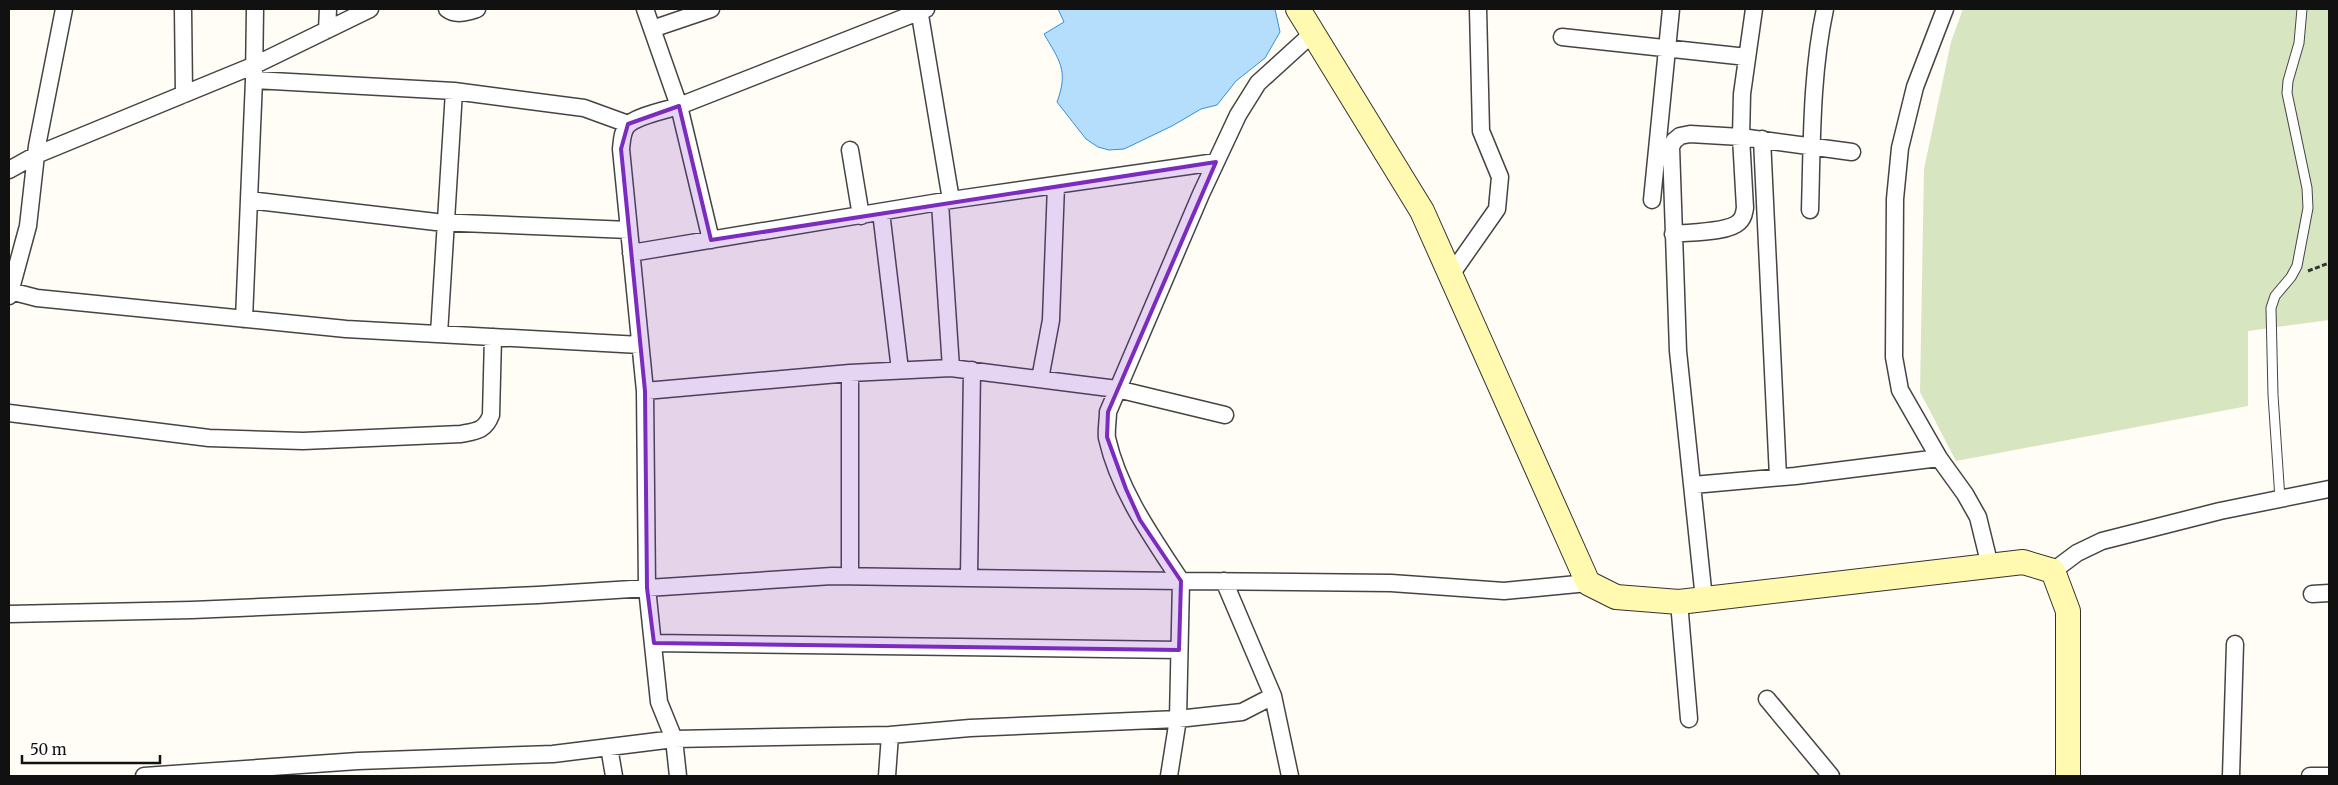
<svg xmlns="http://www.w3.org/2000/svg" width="2338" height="785" font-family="Merriweather,serif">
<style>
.cemetery{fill:#d8e5c1}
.water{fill:#b4defc;stroke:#3390da}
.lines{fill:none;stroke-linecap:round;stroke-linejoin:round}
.lane-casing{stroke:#444;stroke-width:11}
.street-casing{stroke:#444;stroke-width:19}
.secondary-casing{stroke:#333;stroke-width:26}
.path{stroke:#333;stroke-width:3;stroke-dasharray:5 2.5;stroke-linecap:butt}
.lane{stroke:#fff;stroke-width:9}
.street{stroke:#fff;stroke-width:16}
.secondary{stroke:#fffab0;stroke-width:24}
.marked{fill:#7b2cbf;fill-opacity:0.2;stroke:#7b2cbf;stroke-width:4;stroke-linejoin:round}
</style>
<rect width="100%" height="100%" fill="#fffdf5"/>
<path class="cemetery" d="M1963,9H2329V320L2248,331V406L1956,461L1920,392L1924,169L1951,42Z"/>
<path class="water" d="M1058,9H1275L1280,32L1265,58L1236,81L1217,105L1201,109L1172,126L1124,149L1109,150L1098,147L1086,139L1057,102C1069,70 1059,60 1044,34L1064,22Z"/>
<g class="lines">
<g class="lane-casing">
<path id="lane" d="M2280,499L2273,395L2271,308L2275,296L2291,277L2297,266L2308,208L2307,188L2287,93L2288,81L2299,43L2302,9"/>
</g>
<g class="street-casing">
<path id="street" d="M183,9L184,94
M447,9C456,16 467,12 477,9
M645,9L679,106L711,240
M919,9L951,200
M1945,9L1915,87L1900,148L1895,199L1894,357L1900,390L1939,458L1965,494L1978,517L1990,566
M652,29L711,9
M327,30L328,9
M1313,33L1258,83L1238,115L1201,194L1108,412C1108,420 1106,430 1107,438C1119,491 1152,537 1181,581L1391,583L1504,591L1588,583
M1562,37L1747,57
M254,80L454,91L584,108L628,124
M1762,139L1778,477
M850,150L861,216
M9,170L36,155L255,65L370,9
M249,200L436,222L629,230
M1652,200L1671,9
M940,203L951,368
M1810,210C1812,144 1811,74 1825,9
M881,212L900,370
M1673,234C1689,232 1728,233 1739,222C1744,218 1744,213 1745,208L1741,137L1742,94L1754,9
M631,253L951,200L1216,162
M1450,276L1497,209L1500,177L1481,131L1478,9
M10,291L37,298L346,329L640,345
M9,296L28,226L37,146L64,9
M244,319L254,80L255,9
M439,334L454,91
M850,373V576
M1040,379L1051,320L1056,185
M645,391L850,373L951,368L1117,389L1225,415
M9,413L209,438L303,441L461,434C476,431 485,431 491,415L493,337
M1693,485L1795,476L1939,458
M2053,571L2077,553L2102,541L2220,511L2329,489
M969,577L972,370
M1224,581L1273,696L1290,776
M2312,594L2329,593
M1704,599L1678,351L1671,147L1674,141L1680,136L1690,134L1741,137L1852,152
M1679,602L1689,719
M9,614L192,610L538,595L832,576L1181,581L1178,719L1169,776
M654,643L1179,650
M1767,699L1831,776
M890,735L970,728L1178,719L1242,712L1273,696
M609,747L614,776
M144,776L358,761L553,754L674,739L678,776
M887,776L890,735L674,739L659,702L647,588L645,391L621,149C622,141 622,132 627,126C635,116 667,110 679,106L926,9
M2231,776L2235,644
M2310,776H2329"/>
</g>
<g class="secondary-casing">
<path id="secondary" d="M1298,9L1422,211L1588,583L1616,597L1679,602L2023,562L2053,571L2068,611V776"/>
</g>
<path class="path" d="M2308,271L2329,263"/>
<use href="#lane" class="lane"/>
<use href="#street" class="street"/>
<use href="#secondary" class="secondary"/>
</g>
<path class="marked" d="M679,106L711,240L1216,162L1108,412L1107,437L1126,489L1140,520L1181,581L1179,650L654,643L647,588L645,391L621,149L628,124Z"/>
<rect width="2338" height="785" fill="none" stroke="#111111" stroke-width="20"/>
<path d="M22 755v8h138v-8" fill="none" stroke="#111111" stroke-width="2.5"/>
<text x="30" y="755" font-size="15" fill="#111111" stroke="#ffffff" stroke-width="4" paint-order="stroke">50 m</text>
</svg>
